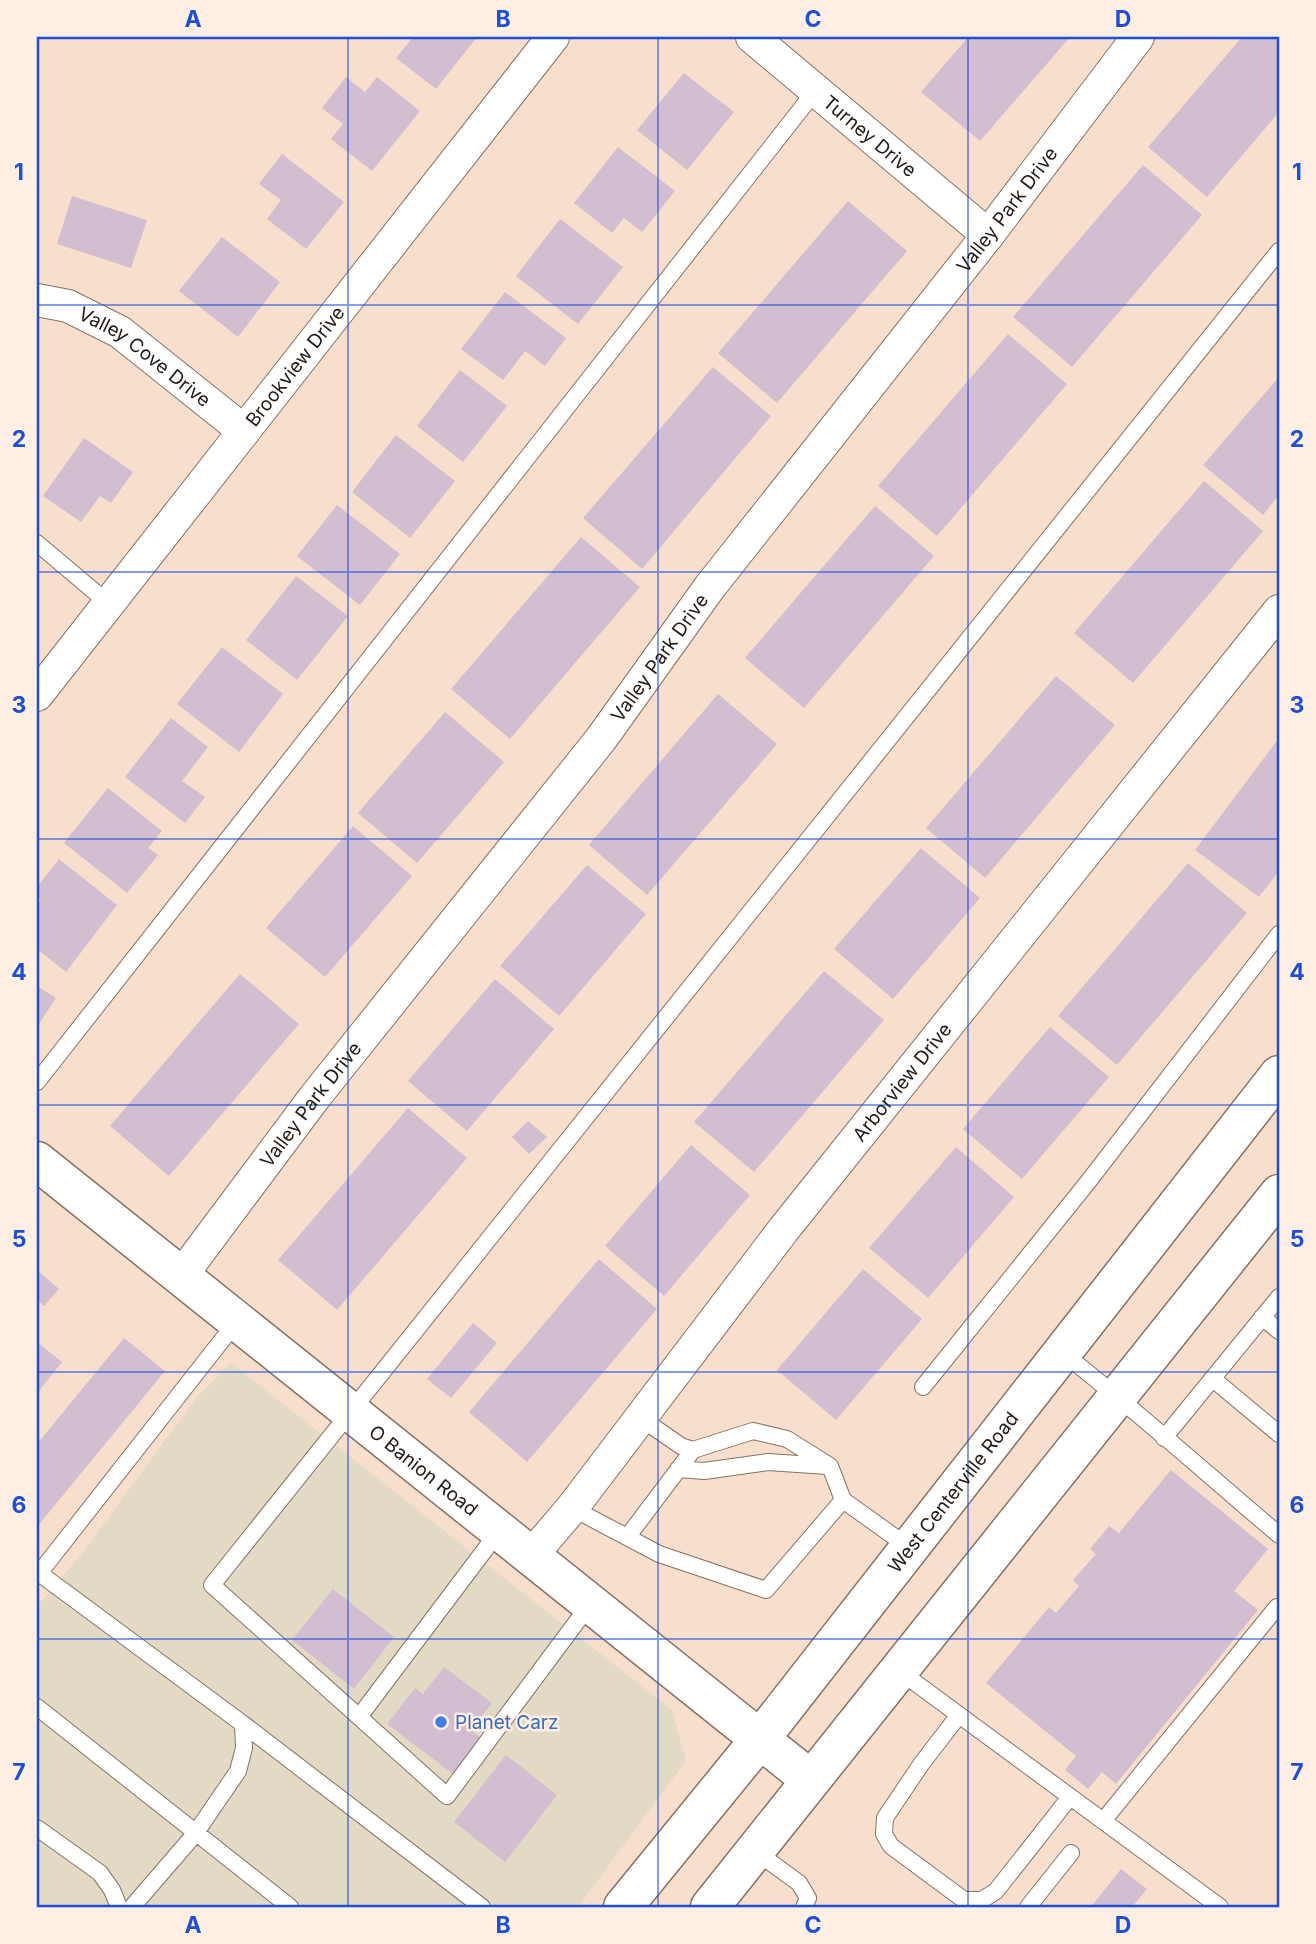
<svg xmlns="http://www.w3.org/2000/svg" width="1316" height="1944" font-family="Inter,sans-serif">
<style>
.commercial{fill:#e2dac5}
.building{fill:#d3bdd0}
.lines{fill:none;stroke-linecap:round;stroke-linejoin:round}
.service-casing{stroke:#877161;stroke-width:18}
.minor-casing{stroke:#877161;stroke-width:34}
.tertiary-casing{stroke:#877161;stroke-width:41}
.secondary-casing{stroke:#877161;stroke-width:41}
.service{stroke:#fff;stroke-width:16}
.minor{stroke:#fff;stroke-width:32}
.tertiary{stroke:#fff;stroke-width:38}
.secondary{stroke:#fff;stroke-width:38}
.grid{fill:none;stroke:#1d4ed8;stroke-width:2;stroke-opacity:0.55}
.shop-dot{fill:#3f7fe0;stroke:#feeee4;stroke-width:2.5}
.labels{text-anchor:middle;stroke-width:5;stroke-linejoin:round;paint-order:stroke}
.street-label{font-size:19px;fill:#231a14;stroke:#feeee4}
.shop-label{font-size:19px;fill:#366cbe;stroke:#feeee4;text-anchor:start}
.neatline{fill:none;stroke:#1d4ed8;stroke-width:2.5}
.grid-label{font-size:23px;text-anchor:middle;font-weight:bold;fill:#1d4ed8}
</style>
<rect width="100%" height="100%" fill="#f8dfcd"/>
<path class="commercial" d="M231,1363L672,1710L686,1761L578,1907H37V1786L40,1781L37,1778V1606L80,1556L197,1397Z"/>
<path class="building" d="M413,37H477L436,89L396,58Z
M968,37H1070L980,141L921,92Z
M1242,37H1279V112L1207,197L1148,147Z
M684,73L734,112L687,170L637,130Z
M346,77L365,92L377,77L420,111L372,171L331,139L343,124L322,108Z
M618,147L675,191L642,232L624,218L612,233L574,203Z
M282,154L344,202L306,249L267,219L281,200L259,184Z
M1143,165L1202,215L1072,367L1013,317Z
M72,196L147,220L131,268L57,244Z
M848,201L907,251L777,403L718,353Z
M560,219L623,267L578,324L516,276Z
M222,237L280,282L238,337L179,291Z
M505,292L566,338L545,366L525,351L503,380L461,349Z
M1008,334L1067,384L937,536L878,486Z
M713,367L771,416L642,569L583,518Z
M460,370L507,406L463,462L417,426Z
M1279,377V495L1263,515L1203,465Z
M396,435L455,481L410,538L352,492Z
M84,438L133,472L111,503L100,496L81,522L43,496Z
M1204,481L1263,531L1133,683L1074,633Z
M337,505L400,554L360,605L297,556Z
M875,506L934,556L804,708L745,658Z
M581,537L640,587L510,739L451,689Z
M296,576L348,616L297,680L246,640Z
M222,647L283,694L239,752L177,704Z
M1056,676L1115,725L985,878L926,828Z
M718,694L777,744L647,895L589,845Z
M445,712L504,762L417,863L358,813Z
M171,718L208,747L182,781L205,797L185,823L125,777Z
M1279,738V871L1259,897L1195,850Z
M108,788L162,831L148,848L158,855L127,893L64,843Z
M353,826L412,876L325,977L266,928Z
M921,848L980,898L893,999L834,949Z
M59,859L117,905L66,972L37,949V904L41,899L37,896V887Z
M1188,863L1247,913L1117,1065L1058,1016Z
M587,865L646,914L559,1016L500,966Z
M824,971L884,1020L754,1172L694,1122Z
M240,974L299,1024L169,1176L110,1126Z
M495,979L554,1029L467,1131L408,1081Z
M37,986L56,998L37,1027Z
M1050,1027L1109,1077L1022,1179L963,1129Z
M408,1108L467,1158L337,1310L278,1260Z
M528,1121L547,1137L529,1154L512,1137Z
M691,1145L750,1195L664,1296L605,1246Z
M956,1147L1014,1197L928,1298L869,1248Z
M599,1259L657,1309L527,1462L469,1412Z
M863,1269L922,1319L836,1420L777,1370Z
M37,1270L59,1289L44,1306L37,1300Z
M473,1323L497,1343L451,1398L427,1379Z
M124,1338L165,1371L37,1527V1444Z
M37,1342L62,1362L39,1391L37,1390Z
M1171,1470L1268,1549L1234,1591L1258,1610L1116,1784L1102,1772L1088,1789L1065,1770L1076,1756L986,1683L1049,1607L1056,1613L1079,1586L1073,1580L1096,1554L1090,1549L1109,1526L1119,1533Z
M333,1589L394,1637L354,1689L292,1640Z
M444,1667L492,1703L471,1730L481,1738L453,1774L387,1724L415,1688L423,1694Z
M506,1755L557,1795L505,1862L454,1822Z
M1121,1869L1147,1889L1132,1907H1091Z"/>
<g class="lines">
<g class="service-casing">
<path id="service" d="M37,543L108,603
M37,1082L816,90
M1262,1317L1279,1331
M1063,1353C1137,1411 1207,1474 1279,1535
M1213,1379L1279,1434
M923,1387L1088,1182L1279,934
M639,1417L681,1446L693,1450
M1164,1438L1279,1297
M678,1469L704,1471L768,1462L827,1466
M572,1508L659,1554L766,1590L843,1500
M628,1536L693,1450L753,1431L787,1439L830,1466L843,1500L910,1548
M39,1573L243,1724L244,1748L238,1771L195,1834L132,1907
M37,1576L237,1321
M590,1604L447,1796L212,1585L1279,251
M898,1670L1220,1907
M37,1707L290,1907
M959,1715L922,1763L885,1818L884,1834L891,1846L964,1900H982L996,1891L1070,1797
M359,1717L499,1531
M243,1724L482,1907
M1103,1821L1277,1607L1279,1609
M37,1828L100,1873L112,1890L119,1907
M755,1851L799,1883L808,1898L804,1907
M1028,1907L1071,1853"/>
</g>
<g class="minor-casing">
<g id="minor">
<path id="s1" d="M752,37L988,235"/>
<path id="s2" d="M37,300L68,306L120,332L244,431"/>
<path id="s3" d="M37,695L553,37"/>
<path id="s4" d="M181,1276L314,1098L601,739L709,588L988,235L1138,37"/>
<path id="s5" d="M531,1556L572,1508L784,1229L1279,611"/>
</g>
</g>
<g class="tertiary-casing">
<g id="tertiary">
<path id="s6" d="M37,1161L811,1780"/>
</g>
</g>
<g class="secondary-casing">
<g id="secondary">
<path id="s7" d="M623,1907L760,1739L1279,1075"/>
<path d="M710,1907L1279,1194"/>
</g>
</g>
<use href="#service" class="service"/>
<use href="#minor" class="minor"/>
<use href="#tertiary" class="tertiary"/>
<use href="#secondary" class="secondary"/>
</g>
<path class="grid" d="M348,37V1907M658,37V1907M968,37V1907M37,305H1279M37,572H1279M37,839H1279M37,1105H1279M37,1372H1279M37,1639H1279"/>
<circle class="shop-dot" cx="441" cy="1722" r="7"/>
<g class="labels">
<g class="street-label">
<text dy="7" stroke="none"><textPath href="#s1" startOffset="154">Turney Drive</textPath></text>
<text dy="7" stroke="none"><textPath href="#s4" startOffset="1349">Valley Park Drive</textPath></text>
<text dy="7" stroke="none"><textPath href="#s2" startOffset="124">Valley Cove Drive</textPath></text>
<text dy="7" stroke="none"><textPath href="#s3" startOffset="418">Brookview Drive</textPath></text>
<text dy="7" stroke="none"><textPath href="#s4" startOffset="782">Valley Park Drive</textPath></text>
<text dy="7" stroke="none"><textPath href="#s5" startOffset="602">Arborview Drive</textPath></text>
<text dy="7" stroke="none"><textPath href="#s4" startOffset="215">Valley Park Drive</textPath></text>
<text dy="7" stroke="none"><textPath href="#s6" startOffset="495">O Banion Road</textPath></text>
<text dy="7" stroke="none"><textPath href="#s7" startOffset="530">West Centerville Road</textPath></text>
</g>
<g class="shop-label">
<text x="455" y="1729">Planet Carz</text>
</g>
</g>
<rect width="1316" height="1944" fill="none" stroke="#feeee4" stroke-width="77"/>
<rect x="38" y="38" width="1240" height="1868" class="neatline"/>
<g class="grid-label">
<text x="193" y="27">A</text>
<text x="503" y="27">B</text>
<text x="813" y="27">C</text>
<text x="1123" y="27">D</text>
<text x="19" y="180">1</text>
<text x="1297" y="180">1</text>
<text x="19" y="447">2</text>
<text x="1297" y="447">2</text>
<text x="19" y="713">3</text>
<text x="1297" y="713">3</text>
<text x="19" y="980">4</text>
<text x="1297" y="980">4</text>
<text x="19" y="1247">5</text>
<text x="1297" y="1247">5</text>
<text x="19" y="1513">6</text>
<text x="1297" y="1513">6</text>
<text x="19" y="1780">7</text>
<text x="1297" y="1780">7</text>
<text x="193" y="1933">A</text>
<text x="503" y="1933">B</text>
<text x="813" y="1933">C</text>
<text x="1123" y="1933">D</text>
</g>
</svg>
